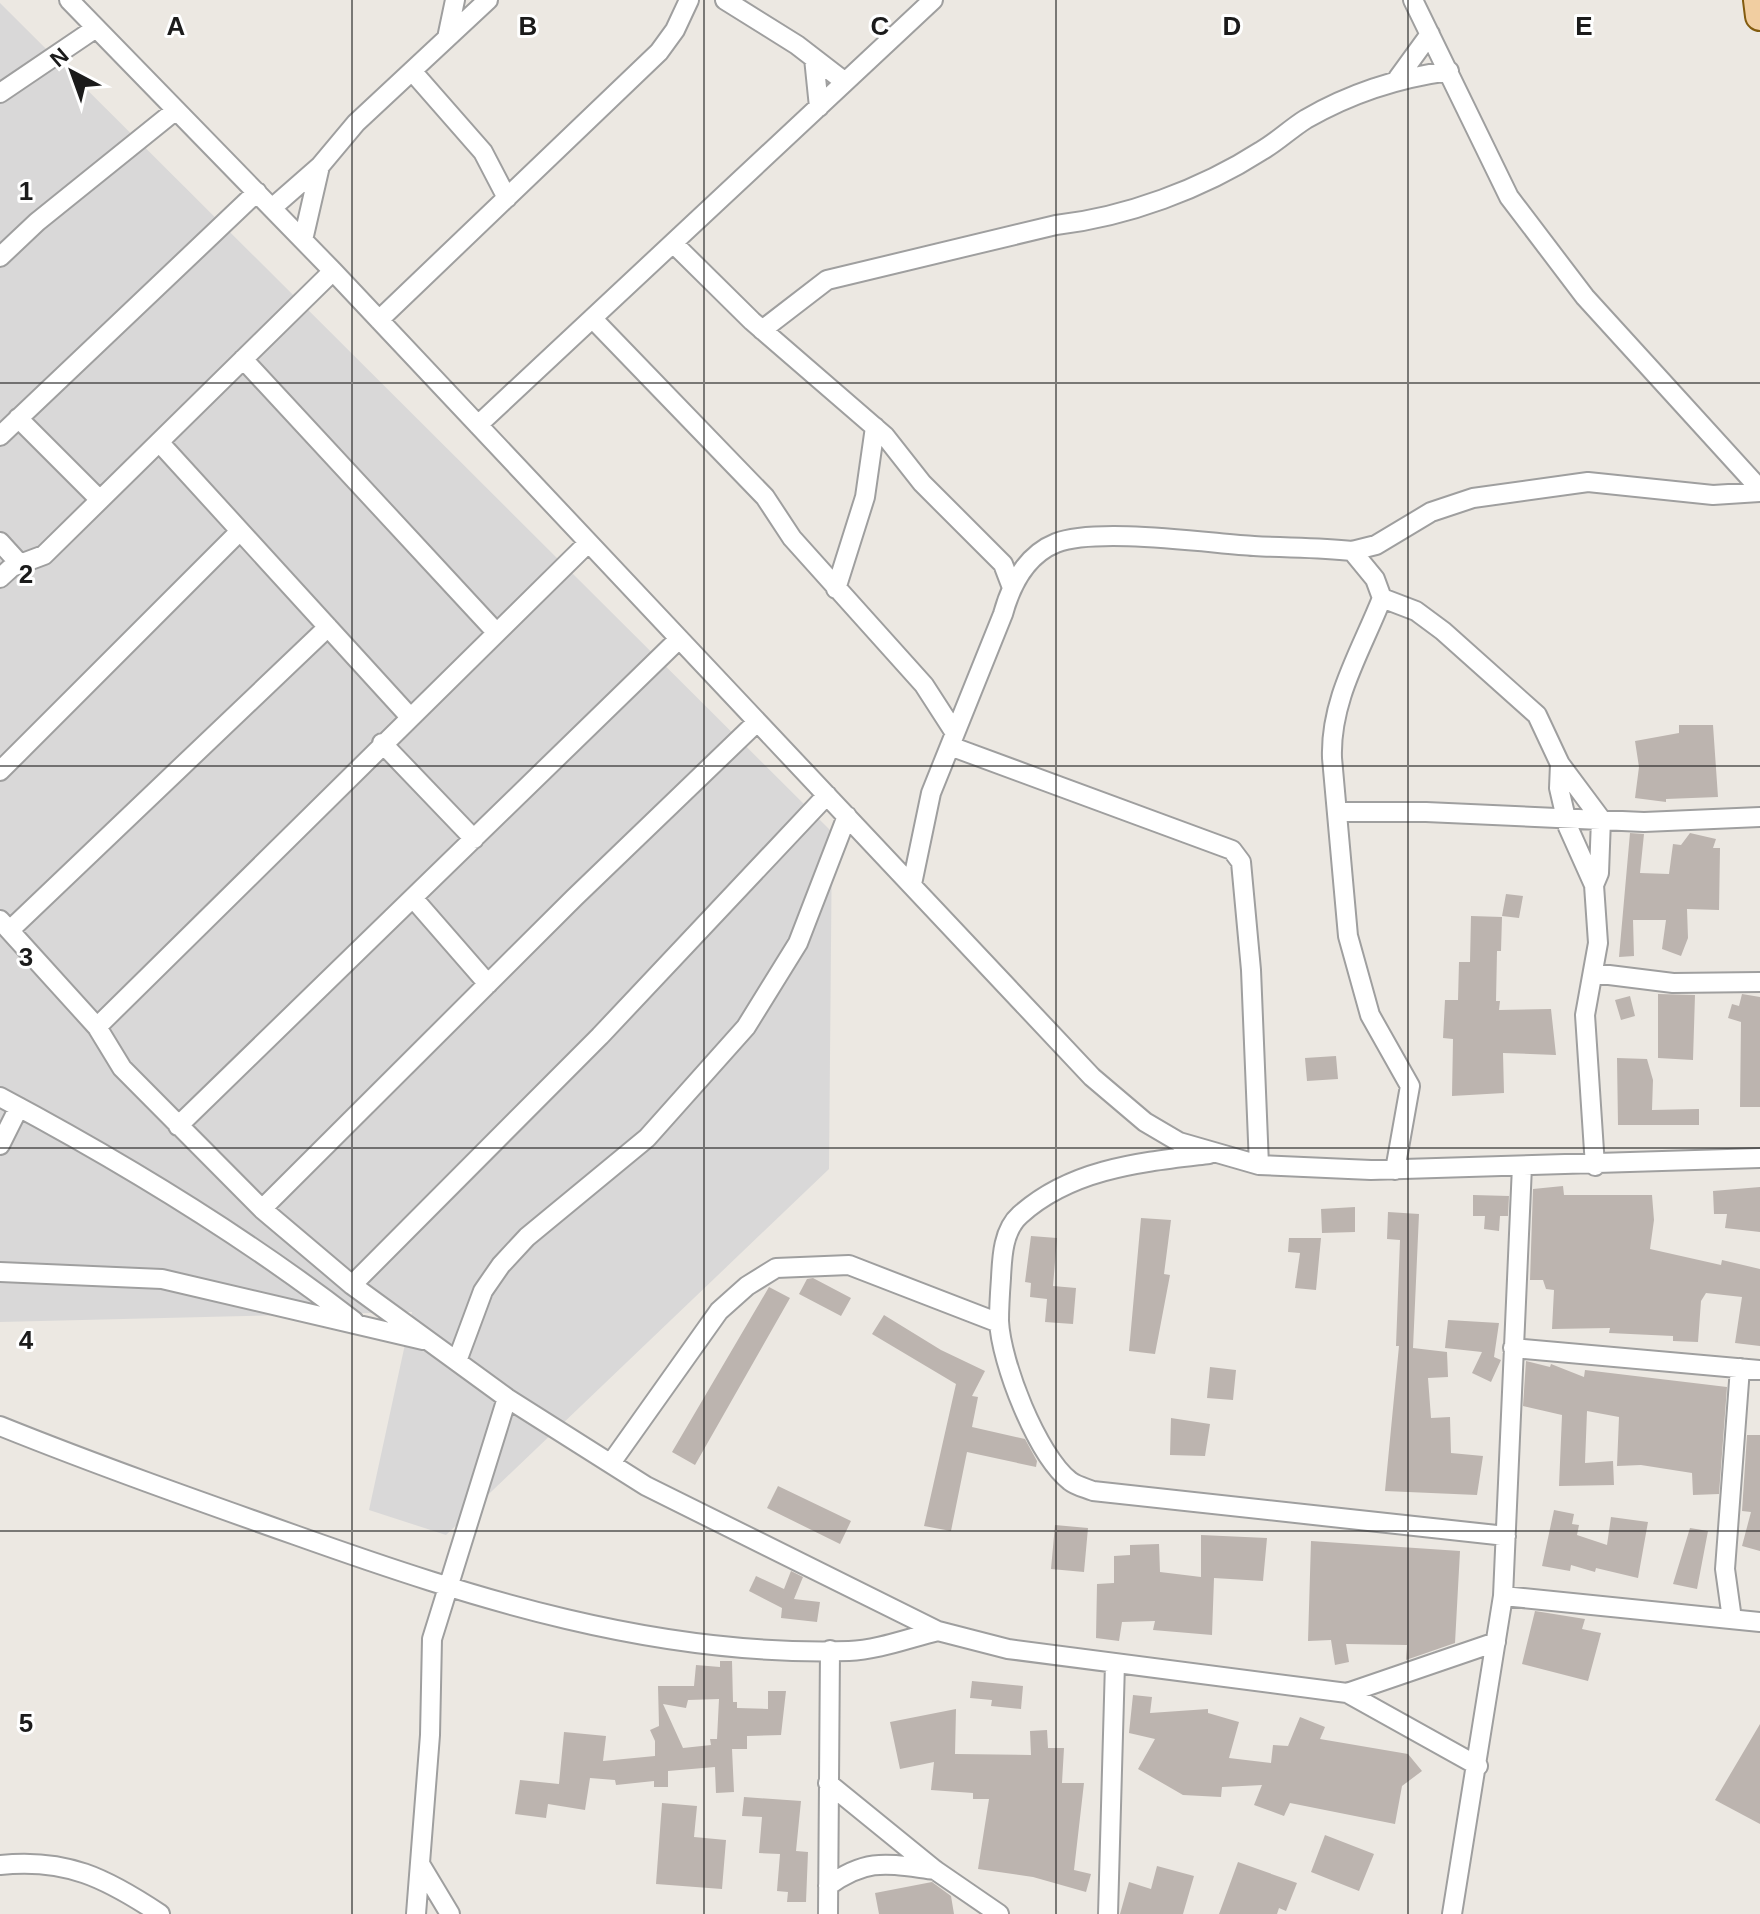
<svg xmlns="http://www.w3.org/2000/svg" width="1760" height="1914" font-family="Arial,sans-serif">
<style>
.residential{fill:#d9d8d8}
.building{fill:#bcb4af;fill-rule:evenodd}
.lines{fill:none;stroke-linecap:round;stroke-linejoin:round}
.street-casing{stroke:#9f9f9f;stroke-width:22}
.primary-casing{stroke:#835c0f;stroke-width:32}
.street{stroke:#fff;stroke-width:18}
.primary{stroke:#f1cea1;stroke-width:28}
.grid{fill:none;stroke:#1b1b1b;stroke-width:2;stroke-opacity:0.55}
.grid-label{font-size:26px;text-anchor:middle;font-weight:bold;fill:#1b1b1b;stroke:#fff;stroke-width:6;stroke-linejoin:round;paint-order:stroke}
</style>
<rect width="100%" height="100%" fill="#ece8e2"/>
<path class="residential" d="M0,3L832,832L829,1169L446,1535L369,1510L412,1312L0,1322Z"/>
<path class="building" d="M1679,725H1713L1718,797L1666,799V802L1635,798L1639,767L1635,741L1679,733Z
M1630,833L1644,834L1640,873L1669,874L1673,844L1681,845L1690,833L1716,839L1713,848H1720L1719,910L1687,909L1688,938L1681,956L1662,949L1666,920H1633L1634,956L1619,957Z
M1506,894L1523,896L1519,918L1502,916Z
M1471,916L1502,917L1501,951H1497L1496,1001H1500L1499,1010L1551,1009L1556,1055L1503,1053L1504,1093L1452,1096L1453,1039L1443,1038L1445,1000H1458L1459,962H1470Z
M1658,994L1695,995L1693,1060L1658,1058Z
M1742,994L1760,997V1107H1740L1741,1022L1728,1018L1732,1004L1739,1006Z
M1630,996L1635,1016L1621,1020L1615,1000Z
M1336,1056L1338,1079L1307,1081L1305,1058Z
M1617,1058L1647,1059L1653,1080L1652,1110L1699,1109V1125H1618Z
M1563,1186L1564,1195H1652L1654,1220L1650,1249L1721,1265L1722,1260L1760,1269V1346L1735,1343L1742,1297L1706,1293L1701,1301L1698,1342L1673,1341V1336L1609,1333L1610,1328L1552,1329L1554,1290L1546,1289L1543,1280H1530L1533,1189Z
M1760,1187V1232L1725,1228L1727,1214H1714L1713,1191Z
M1473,1195L1509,1196L1508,1216H1500L1499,1231L1484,1229L1485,1216H1473Z
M1355,1207V1232L1322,1233L1321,1209Z
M1388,1212L1419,1214L1413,1348L1447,1352L1448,1377L1428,1378L1431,1418L1450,1417L1451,1453L1483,1456L1477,1495L1385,1491L1399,1346H1396L1400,1240L1387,1239Z
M1141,1218L1171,1220L1164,1274L1170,1275L1155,1354L1129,1351Z
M1031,1236L1057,1238L1053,1286L1076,1288L1073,1324L1045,1322L1047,1299L1030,1297L1031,1283L1025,1282Z
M1289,1238H1321L1316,1290L1295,1288L1300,1253L1288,1252Z
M813,1278L851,1298L841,1316L799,1294L807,1279Z
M769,1287L790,1298L695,1465L672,1452Z
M884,1315L941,1350L985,1371L972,1396L978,1397L972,1427L1025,1439L1037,1461L1036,1467L967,1452L951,1531L924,1526L956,1384L872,1334Z
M1448,1320L1499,1323L1494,1357L1501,1360L1491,1382L1472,1373L1482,1352L1445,1348Z
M1526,1361L1550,1367L1551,1364L1584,1377L1585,1370L1727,1387L1719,1494L1693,1495L1692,1473L1641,1465L1617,1466L1619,1417L1587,1411L1585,1463L1613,1461L1614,1485L1559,1486L1562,1415L1523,1406Z
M1210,1367L1236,1370L1233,1400L1207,1398Z
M1171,1418L1210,1424L1205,1456L1170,1455Z
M1747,1435H1760V1551L1742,1546L1751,1512L1742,1511Z
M778,1486L851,1521L840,1544L767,1508Z
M1554,1510L1574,1514L1572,1524L1579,1525L1577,1535L1607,1545L1611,1517L1648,1522L1638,1578L1596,1568L1595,1572L1571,1565L1570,1571L1542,1566Z
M1055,1525L1088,1528L1084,1572L1051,1569Z
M1690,1528L1708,1531L1697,1589L1673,1584Z
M1201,1535L1267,1538L1263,1581L1214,1578L1212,1635L1153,1630L1155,1621L1122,1622L1119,1641L1096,1638L1097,1584L1114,1583V1556L1130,1555V1545L1159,1544L1160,1572L1201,1577Z
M1311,1541L1460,1551L1455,1643L1406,1660L1407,1645L1346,1644L1349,1662L1335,1665L1331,1640L1308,1641Z
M791,1571L803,1577L794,1599L820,1602L817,1622L781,1618L782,1608L749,1591L756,1576L784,1589Z
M1535,1611L1585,1619L1582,1629L1601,1633L1588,1681L1522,1664Z
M720,1661H732L733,1702H737V1708L768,1709V1691H786L781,1735L747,1736V1749H732L734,1792L716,1793L715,1767L668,1771V1787H654V1781L616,1785L615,1780L590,1778L585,1810L548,1804L546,1818L515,1814L520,1780L559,1784L564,1732L606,1736L603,1761L655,1756V1741L650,1730L659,1726L658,1686H694L696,1665L720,1667ZM719,1699L717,1739H710L711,1745L683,1748L663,1704L686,1708L688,1700Z
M972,1681L1023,1686L1021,1709L991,1706L992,1700L970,1698Z
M1133,1695L1152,1697L1150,1713L1208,1709V1713L1239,1722L1229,1758L1271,1763L1273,1745L1288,1746L1300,1717L1325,1727L1320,1739L1408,1754L1422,1771L1402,1786L1395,1824L1290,1803L1284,1816L1254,1805L1262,1785L1222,1787L1221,1797L1183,1795L1138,1769L1155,1739L1129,1733Z
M956,1709L955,1754L1031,1755L1030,1731L1047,1730L1048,1748H1064L1062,1783H1084L1074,1870L1091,1874L1086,1892L1033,1877L978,1869L989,1799H973V1793L931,1790L934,1762L900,1769L890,1722Z
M1760,1724V1824L1715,1800Z
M744,1797L801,1801L796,1851L808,1852L806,1902H787L788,1892L777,1891L780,1854L759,1853L762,1817L742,1816Z
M662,1803L697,1806L694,1837L726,1840L722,1889L656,1884Z
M1325,1835L1374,1854L1359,1891L1311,1872Z
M1238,1862L1297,1883L1286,1911L1279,1908L1277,1914H1219Z
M1157,1866L1194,1876L1183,1914H1120L1129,1882L1151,1889Z
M932,1882L951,1896L954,1914H879L875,1893Z"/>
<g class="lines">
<g class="street-casing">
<path id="street" d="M69,0L333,271L1092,1077L1145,1122L1179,1142L1259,1165L1371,1170L1760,1158
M725,0L797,45L845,82
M1413,0L1509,197L1585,297L1760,489
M447,38L455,0
M814,58L819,107
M412,71L483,152L507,198
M1398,78L1430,34
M0,93L96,28
M272,208L320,166L356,123L488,0
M303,240L320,166
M674,244L752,321L885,436L922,483L1003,564L1011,585
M0,257L37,222L176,110
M593,319L765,497L792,538L924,685L955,733
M379,320L659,52L675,30L689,0
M762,330L827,280L1056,225C1126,217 1202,189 1261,151C1277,142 1290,129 1306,119C1351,93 1397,78 1449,71
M243,359L496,632
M18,418L100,500
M478,425L933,0
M0,436L257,192
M159,442L410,717
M0,542L20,564
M1352,551L1375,579L1382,598C1361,651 1330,700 1332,758L1348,936L1370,1015L1410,1086L1395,1170
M0,578L12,567L44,555L333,271
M836,589L865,497L875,427
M1382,598L1416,611L1443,631L1537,715L1560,764L1601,819L1599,873L1594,885
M382,743L474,839
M950,746L1232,850L1241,862L1251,970L1259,1165
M1560,764L1559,788L1568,827L1594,885L1598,943L1585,1015L1595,1166
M0,771L240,531
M1337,812H1426L1644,822L1760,817
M912,884L931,793L1003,614C1011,585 1026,555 1056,543C1097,527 1207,543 1254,546C1287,548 1319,547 1352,551L1376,545L1431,512L1473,498L1588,482L1713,495L1760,492
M413,898L488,984
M0,920L97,1027L122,1068L262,1209L352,1285L507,1398L646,1486L938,1631L1008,1649L1347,1693L1478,1766
M10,930L328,627
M1593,973L1673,983L1760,982
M97,1027L588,543
M0,1097C124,1163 243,1235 354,1321
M178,1126L679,639
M0,1145L19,1107
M1209,1154C1143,1162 1072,1168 1020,1215C1003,1230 1002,1257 1001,1278C1000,1292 999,1307 999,1321C1001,1363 1037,1455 1070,1481C1076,1486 1086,1488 1093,1491L1506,1536
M262,1209L574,898L757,722
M0,1272L162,1279L423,1340
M352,1285L600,1036L827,795
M1513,1348L1760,1370
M457,1361L483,1291L501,1265L527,1237L647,1138L746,1027L798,943L847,816
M0,1426C97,1465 196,1500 295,1535C475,1599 656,1657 849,1651C878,1650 909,1638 938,1631
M611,1463L719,1311L747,1286L776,1268L849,1265L999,1323
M1503,1596L1760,1622
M1732,1619L1725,1569L1740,1368
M1347,1693L1496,1642
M828,1783L935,1870L999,1914
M420,1864L450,1914
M0,1865C66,1858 106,1878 160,1914
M828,1886C868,1857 888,1864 935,1870
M416,1914L430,1735L432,1639L507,1398
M828,1914L830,1650
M1108,1914L1115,1663
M1452,1914L1503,1596L1522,1166"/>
</g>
<g class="primary-casing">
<path id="primary" d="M1758,0L1760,16"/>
</g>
<use href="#street" class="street"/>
<use href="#primary" class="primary"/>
</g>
<path class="grid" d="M352,0V1914M704,0V1914M1056,0V1914M1408,0V1914M0,383H1760M0,766H1760M0,1148H1760M0,1531H1760"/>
<g class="grid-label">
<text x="176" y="35">A</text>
<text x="528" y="35">B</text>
<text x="880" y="35">C</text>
<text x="1232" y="35">D</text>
<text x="1584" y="35">E</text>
<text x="26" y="200">1</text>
<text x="26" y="583">2</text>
<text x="26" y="966">3</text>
<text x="26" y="1349">4</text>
<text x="26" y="1732">5</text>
</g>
<g transform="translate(72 72) rotate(319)" stroke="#ffffff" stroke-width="6" paint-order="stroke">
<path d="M0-6L14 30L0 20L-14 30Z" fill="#1b1b1b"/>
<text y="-12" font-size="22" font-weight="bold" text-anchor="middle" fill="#1b1b1b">N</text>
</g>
</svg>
